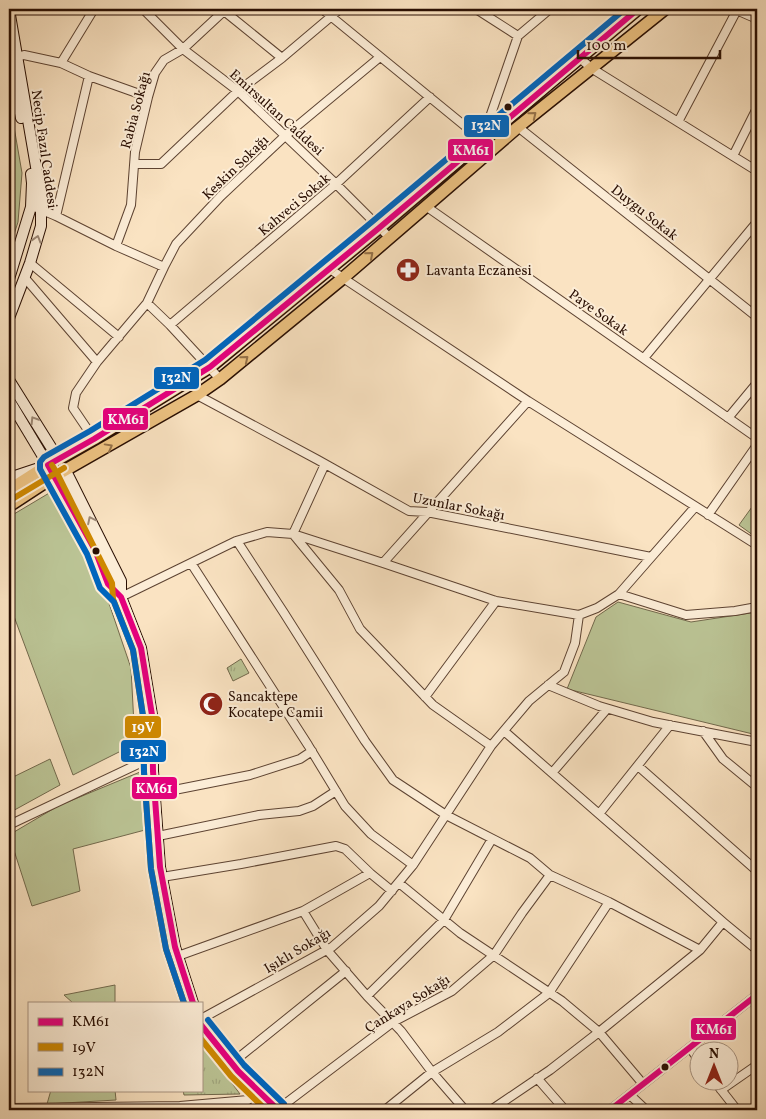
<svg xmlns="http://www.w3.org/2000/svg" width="766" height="1119" font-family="Vollkorn,serif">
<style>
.green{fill:#bbc495;stroke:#72694c}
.park{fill:url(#park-tufts);stroke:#72694c}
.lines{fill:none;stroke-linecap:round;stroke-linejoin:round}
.street-casing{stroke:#5d4332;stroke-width:10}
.secondary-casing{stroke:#290e02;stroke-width:12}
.primary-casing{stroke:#290e02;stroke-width:14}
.street{stroke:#fcedd7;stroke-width:8}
.secondary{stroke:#fcedd7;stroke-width:10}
.primary{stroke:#edc281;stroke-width:11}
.bus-1-casing{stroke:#fcedd7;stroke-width:10}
.bus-2-casing{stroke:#fcedd7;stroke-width:10}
.bus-3-casing{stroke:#fcedd7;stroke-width:10}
.bus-1{stroke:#e5007d;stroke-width:6}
.bus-2{stroke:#ce8800;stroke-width:6}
.bus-3{stroke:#0065bd;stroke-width:6}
.oneway{stroke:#957148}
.oneway2{stroke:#9d8977}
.bus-dot{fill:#290e02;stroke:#fcedd7;stroke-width:2}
.labels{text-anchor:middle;stroke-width:4;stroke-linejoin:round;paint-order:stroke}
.street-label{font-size:14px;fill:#290e02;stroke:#fcedd7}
.poi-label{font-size:14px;fill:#290e02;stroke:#fcedd7;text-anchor:start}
.line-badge{stroke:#fcedd7;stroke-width:2}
.badge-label{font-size:14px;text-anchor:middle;font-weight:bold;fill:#fff}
</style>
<defs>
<pattern id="park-tufts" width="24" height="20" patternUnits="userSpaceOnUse" patternTransform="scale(1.25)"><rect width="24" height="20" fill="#bbc495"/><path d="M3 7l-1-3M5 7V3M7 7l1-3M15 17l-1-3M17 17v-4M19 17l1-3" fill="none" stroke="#a1a77f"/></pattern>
</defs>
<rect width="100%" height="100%" fill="#fae3c2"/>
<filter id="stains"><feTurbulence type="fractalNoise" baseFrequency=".004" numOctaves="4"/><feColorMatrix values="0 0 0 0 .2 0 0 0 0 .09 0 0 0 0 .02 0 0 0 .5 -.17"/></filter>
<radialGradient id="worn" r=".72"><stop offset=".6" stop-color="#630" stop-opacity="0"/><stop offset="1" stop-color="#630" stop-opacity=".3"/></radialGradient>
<path class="green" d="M9,98L22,173L18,222L9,250Z
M61,486L99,574L131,668L135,744L73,775L9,603V517Z
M757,500V538L739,525Z
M618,602L691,622L757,612V735L567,689L596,617Z
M50,759L60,785L9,813V779Z
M140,772L145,830L73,849L80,891L32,906L9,835L58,806Z
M115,985V1003H73L64,995Z
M51,1090H115L116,1100L47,1104Z"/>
<path class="park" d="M241,659L249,673L233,681L227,668Z
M201,1042L240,1094L184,1095L183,1090H201Z"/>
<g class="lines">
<g class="street-casing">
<path id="street" d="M143,9L183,49L238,91L336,184L390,238
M322,9L482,140L492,150
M476,9L518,36L550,9
M734,9L757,19
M224,11L282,58
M13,58L24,55L61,63L89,76L148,97
M580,58L591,68L757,171
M61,63L94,9
M678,122L737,10
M518,127L757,317
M482,140L518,36
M733,156L757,108
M135,164H161L238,91L282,58L340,9
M427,207L757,438
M37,208L56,216L116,246L164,267L176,244L221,196L285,136L380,57
M56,216L89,76
M116,246L131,205L135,152L148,97L155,73L164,60L183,49L226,9
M30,263L119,337
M330,269L343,278L528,401
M25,278L97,362
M147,303L170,325L220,379
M170,325L336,184L430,97
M644,358L757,222
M197,395L318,460L409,511L427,512L651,557
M728,418L757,383
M94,439L73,408L76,393L97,362L147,303L164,267
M695,507L619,594L686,615L735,611L757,607
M708,515L757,445
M293,534L339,590L360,629L433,705L491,746L529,701L564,672L575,643L579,615
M293,534L383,563
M237,541L284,613L365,741L393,780L446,815L530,858L550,875L609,902L700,950L723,922L599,814L670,725
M191,563L308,745L345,806L371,834L413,865L491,746
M619,594L597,608L579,615L496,601L383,563L528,401L757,545
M121,597L236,541L267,532L293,534L325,464
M548,685L599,706L653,722L757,742
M425,697L496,601
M504,731L599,814
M703,731L723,759L757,787
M638,766L757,871
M552,773L607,709
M154,794L250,775L300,759L312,751
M9,825L153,757
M158,836L259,815L299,811L313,806L336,791
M162,877L241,864L336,846L345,849L370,873
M399,883L460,933L562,1001L599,1032L643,1084
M392,891L370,873L303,911L327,950L367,996L401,1031L432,1072L465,1110
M723,922L757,950
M178,956L303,911
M367,996L444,920L492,839
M201,1019L332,947L379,906L413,865
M690,1048L698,1059
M232,1063L346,971
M537,1078L565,1110
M715,1082L737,1110
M721,1090L757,1065
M630,1095L646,1110
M9,1108L180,1106L248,1100L258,1091
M277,1110L393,1022L452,991L494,955L522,913L550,875
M385,1110L432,1072L498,1032L549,993L609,902
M491,1110L550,1070L599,1032L700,950
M610,1110L753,998L757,993"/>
</g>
<g class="secondary-casing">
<path id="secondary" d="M9,58L21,118
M9,279L31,207L32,183L31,174
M9,318L30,263L41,226V196L9,9
M9,380L59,460
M9,400L48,465L9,478
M66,471L121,581V597L141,648L152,715L153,771L160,867L175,947L193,1003
M55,476L95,550L108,584L121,597
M201,1025L238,1071L278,1110"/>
</g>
<g class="primary-casing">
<path id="primary" d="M9,490L48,465L94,439L210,367L379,228L482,140L638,9
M9,506L55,476L197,395L220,379L343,278L518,127L665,9"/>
</g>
<use href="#street" class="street"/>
<use href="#secondary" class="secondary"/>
<use href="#primary" class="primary"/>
<g class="bus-1-casing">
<path id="bus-1" d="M193,1003L175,947L160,867L153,771L152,715L141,648L121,597L108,584L95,550L48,465L94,439L210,367L379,228L638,9
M201,1025L238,1071L278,1110
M610,1110L753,998L757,993"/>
</g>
<g class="bus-2-casing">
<path id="bus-2" d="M52,465L58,475L112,583L113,599L133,650L143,716L144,772L151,869L166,949L184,1003
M14,498L64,468
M201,1039L231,1076L266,1110"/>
</g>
<g class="bus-3-casing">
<path id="bus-3" d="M184,1003L166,949L151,869L144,772L143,716L133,650L114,602L100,588L87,554L40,469V462L44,457L90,431L205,360L373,221L625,9
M208,1020L244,1065L284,1104"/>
</g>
<use href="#bus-1" class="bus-1"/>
<use href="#bus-2" class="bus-2"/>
<use href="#bus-3" class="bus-3"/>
</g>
<defs><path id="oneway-chevron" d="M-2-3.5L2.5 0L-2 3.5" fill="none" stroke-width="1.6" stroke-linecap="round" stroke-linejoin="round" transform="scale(1.25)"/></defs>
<g class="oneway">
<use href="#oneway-chevron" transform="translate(533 115) rotate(-39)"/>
<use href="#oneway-chevron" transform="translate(370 255) rotate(-41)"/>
<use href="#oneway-chevron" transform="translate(245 359) rotate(-39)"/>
<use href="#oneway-chevron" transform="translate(109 447) rotate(-29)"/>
</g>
<g class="oneway2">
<use href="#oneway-chevron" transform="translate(37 239) rotate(-73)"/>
<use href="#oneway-chevron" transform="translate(34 420) rotate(-122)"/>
<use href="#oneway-chevron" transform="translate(91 520) rotate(-116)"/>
</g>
<defs>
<g id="pharmacy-disc" transform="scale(1.25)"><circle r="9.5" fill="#8f2418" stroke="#fcedd7"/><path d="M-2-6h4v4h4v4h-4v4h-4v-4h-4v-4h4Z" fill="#fff"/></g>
<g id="mosque-disc" transform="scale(1.25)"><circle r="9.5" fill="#8f2418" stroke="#fcedd7"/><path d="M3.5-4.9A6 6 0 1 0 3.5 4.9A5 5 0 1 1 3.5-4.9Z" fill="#fff"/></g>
</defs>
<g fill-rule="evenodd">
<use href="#pharmacy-disc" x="408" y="270"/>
<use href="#mosque-disc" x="211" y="704"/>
</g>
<g class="bus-dot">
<circle cx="508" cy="107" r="4.5"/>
<circle cx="96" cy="551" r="4.5"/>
<circle cx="665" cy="1067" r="4.5"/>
</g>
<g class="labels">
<g class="street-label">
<text transform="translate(135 110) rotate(-75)" y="5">Rabia Sokağı</text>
<text transform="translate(277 112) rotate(42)" y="5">Emirsultan Caddesi</text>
<text transform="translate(45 149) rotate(82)" y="5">Necip Fazıl Caddesi</text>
<text transform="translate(235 167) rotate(-44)" y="5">Keskin Sokağı</text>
<text transform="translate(294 204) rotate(-40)" y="5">Kahveci Sokak</text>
<text transform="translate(645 212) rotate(38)" y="5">Duygu Sokak</text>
<text transform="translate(599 312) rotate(35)" y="5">Paye Sokak</text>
<text transform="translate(459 506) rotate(11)" y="5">Uzunlar Sokağı</text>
<text transform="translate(297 950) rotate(-31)" y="5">Işıklı Sokağı</text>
<text transform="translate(407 1003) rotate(-32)" y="5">Çankaya Sokağı</text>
</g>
<g class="poi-label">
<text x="426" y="275">Lavanta Eczanesi</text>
<text x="228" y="701">Sancaktepe<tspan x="228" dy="16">Kocatepe Camii</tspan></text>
</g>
</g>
<g class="line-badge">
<rect x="463" y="114" width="47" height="24" rx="5" fill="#0065bd"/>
<rect x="447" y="138" width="47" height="24" rx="5" fill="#e5007d"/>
<rect x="153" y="366" width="47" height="24" rx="5" fill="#0065bd"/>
<rect x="102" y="407" width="47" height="24" rx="5" fill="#e5007d"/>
<rect x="124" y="715" width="38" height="24" rx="5" fill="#ce8800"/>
<rect x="120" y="739" width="47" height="24" rx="5" fill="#0065bd"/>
<rect x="131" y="776" width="47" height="24" rx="5" fill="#e5007d"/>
<rect x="690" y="1017" width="47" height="24" rx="5" fill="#e5007d"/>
</g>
<g class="badge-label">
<text x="486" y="130">132N</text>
<text x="471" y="155">KM61</text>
<text x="176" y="382">132N</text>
<text x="126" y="424">KM61</text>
<text x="143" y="732">19V</text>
<text x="144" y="756">132N</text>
<text x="154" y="793">KM61</text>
<text x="714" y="1034">KM61</text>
</g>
<rect width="766" height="1119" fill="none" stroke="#fae3c2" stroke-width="30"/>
<rect x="10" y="10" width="746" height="1099" fill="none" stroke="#290e02" stroke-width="2.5"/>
<rect x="15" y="15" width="736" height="1089" fill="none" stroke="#290e02"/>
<rect x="28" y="1002" width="175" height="90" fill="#fcedd7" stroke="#a89482"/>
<rect x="38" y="1018" width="25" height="8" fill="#e5007d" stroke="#a89482"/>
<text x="72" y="1026" font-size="15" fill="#290e02">KM61</text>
<rect x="38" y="1043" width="25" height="8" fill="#ce8800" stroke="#a89482"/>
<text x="72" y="1052" font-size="15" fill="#290e02">19V</text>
<rect x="38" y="1068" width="25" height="8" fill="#0065bd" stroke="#a89482"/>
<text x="72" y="1076" font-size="15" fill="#290e02">132N</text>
<g transform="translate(714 1066)"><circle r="24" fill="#fcedd7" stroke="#a89482"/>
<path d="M0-4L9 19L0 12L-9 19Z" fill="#8f2418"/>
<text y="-8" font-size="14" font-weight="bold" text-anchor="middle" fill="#290e02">N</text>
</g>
<path d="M578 50v8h142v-8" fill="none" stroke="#290e02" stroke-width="2.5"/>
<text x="586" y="50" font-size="15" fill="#290e02" stroke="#fcedd7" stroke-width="4" paint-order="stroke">100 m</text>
<rect width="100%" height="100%" filter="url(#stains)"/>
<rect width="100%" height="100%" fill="url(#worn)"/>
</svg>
